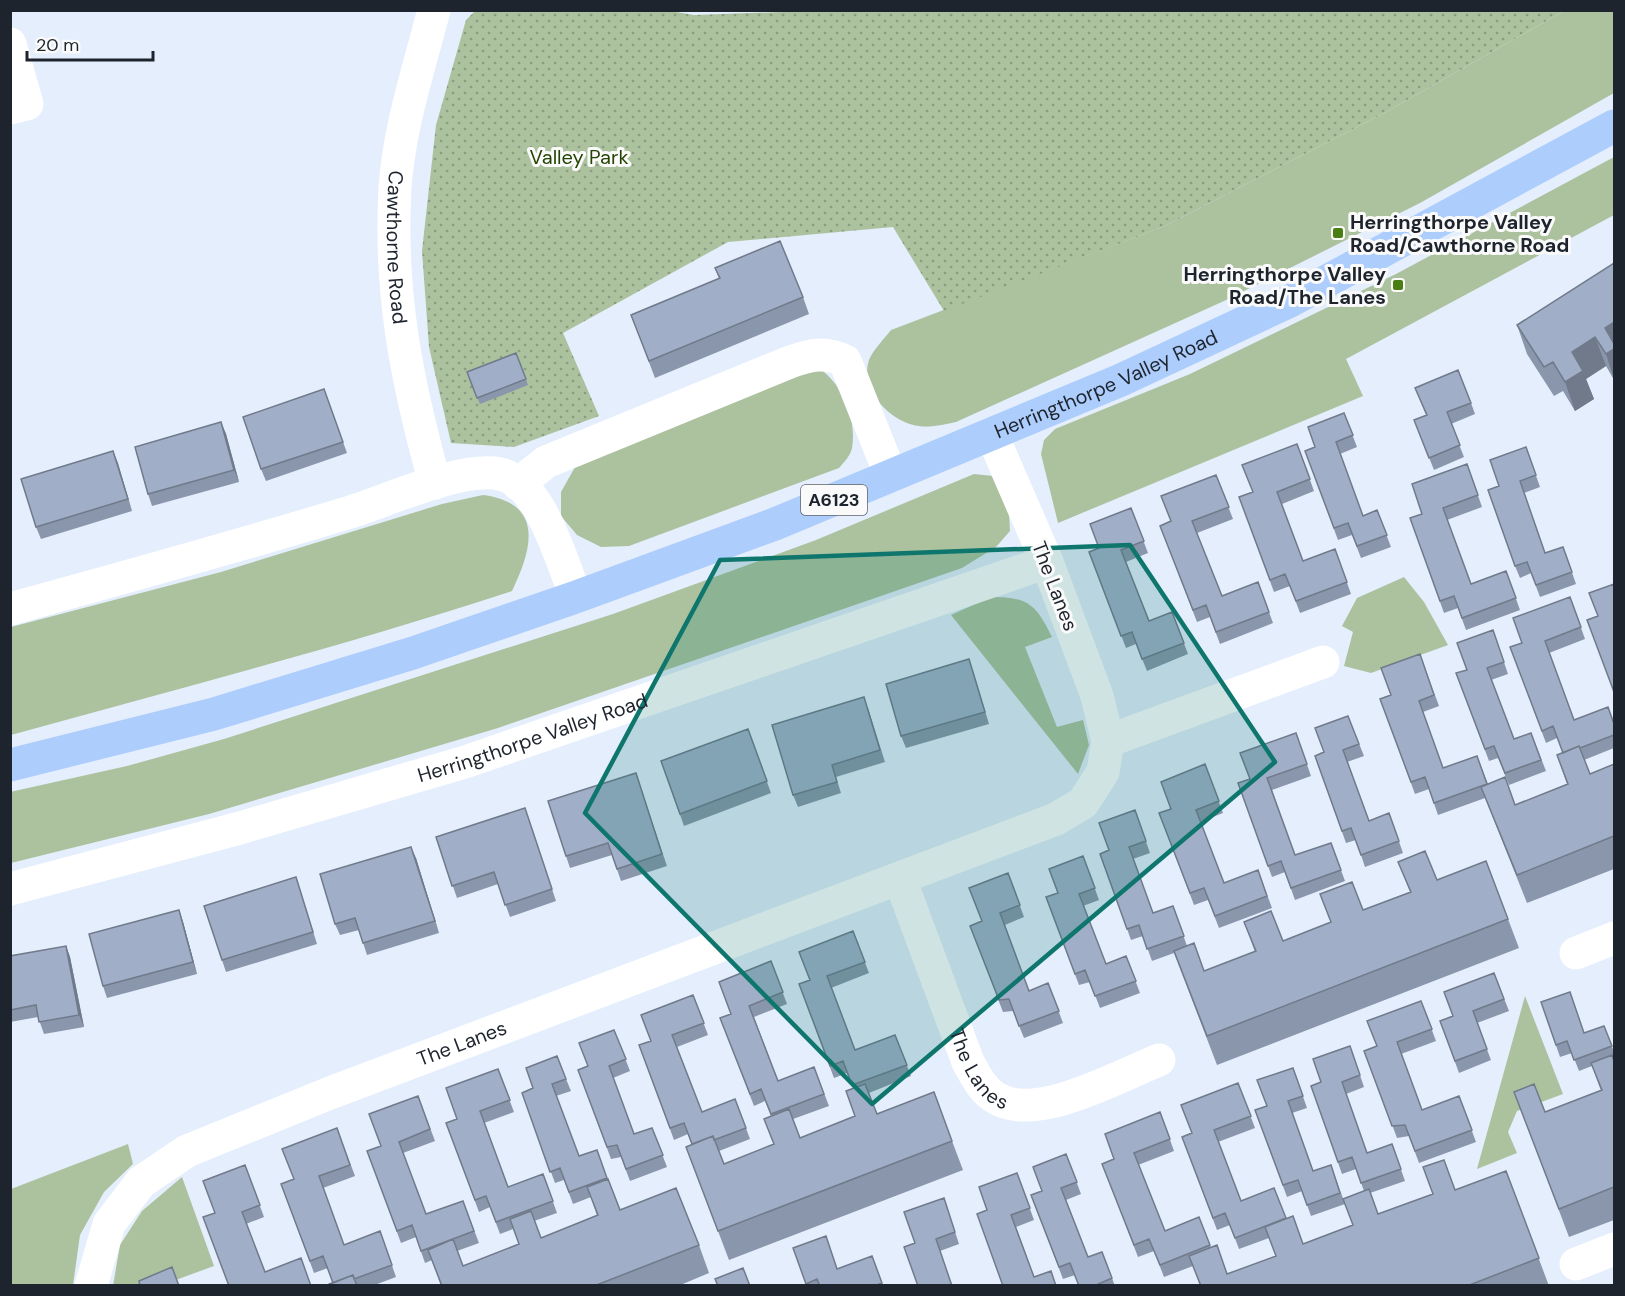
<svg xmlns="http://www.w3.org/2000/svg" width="1625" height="1296" font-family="'DM Sans',sans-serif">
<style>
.green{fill:#acc29e}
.park{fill:url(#park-dots)}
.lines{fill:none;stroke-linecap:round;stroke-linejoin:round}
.minor{stroke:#fff;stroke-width:33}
.major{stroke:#adcdfd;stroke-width:33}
.wall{fill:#8a96ab}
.shaded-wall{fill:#707a8b}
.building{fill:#a0afc7;stroke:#707a8b;stroke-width:1.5}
.marked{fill:#0f766e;fill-opacity:0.2;stroke:#0f766e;stroke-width:4.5;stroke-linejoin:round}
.poi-dot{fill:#4a7e12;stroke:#fafafa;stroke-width:2}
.labels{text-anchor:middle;stroke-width:6;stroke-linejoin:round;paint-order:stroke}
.shield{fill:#fafafa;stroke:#60646a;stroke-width:1.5}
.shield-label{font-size:18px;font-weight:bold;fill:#1e242d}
.park-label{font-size:20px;fill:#254403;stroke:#fafafa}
.poi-label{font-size:20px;font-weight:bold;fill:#1e242d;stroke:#fafafa;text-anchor:start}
.street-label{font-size:20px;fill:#1e242d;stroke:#fafafa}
</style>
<defs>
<pattern id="park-dots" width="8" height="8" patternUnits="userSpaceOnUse" patternTransform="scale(1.5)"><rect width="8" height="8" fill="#acc29e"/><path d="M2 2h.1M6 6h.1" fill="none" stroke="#8b9d81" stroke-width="1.8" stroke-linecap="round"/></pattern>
</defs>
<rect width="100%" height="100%" fill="#e4eefd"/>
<path class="green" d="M1564,11H1614V93L1420,203L1224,301L956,422C945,424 931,428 919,426C891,423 859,390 869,360C873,350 884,339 891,330L1165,226L1386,112Z
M1614,157V215L1346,359L1363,396L1058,523L1041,454L1044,440L1055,429L1190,374L1396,274Z
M820,369C843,385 857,420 852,448C851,455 844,462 839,468L629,546L601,547L577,535L561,516V492L575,467L794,374Z
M974,474L993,476L1009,512L1010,531L996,547L962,568L498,728L209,814L11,863L10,792L127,766L224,739L613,614L816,540Z
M483,495C544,503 533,548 512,591C347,645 178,689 11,735V627L221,572L442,504Z
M1404,577L1424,602L1448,645L1371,673L1344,666L1353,632L1342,626L1357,598Z
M991,597C1029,597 1036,605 1052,637L1025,647L1057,727L1083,720L1089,745L1078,774L951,615Z
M1525,996L1563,1094L1517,1111L1508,1132L1517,1153L1477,1169Z
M128,1144L133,1164L104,1192L80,1235L73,1285H11V1189Z
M182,1177L214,1266L162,1285L113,1286L120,1245L142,1211Z"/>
<path class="park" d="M664,10L694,15L841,10L1564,11L1386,112L1165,226L944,311L893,227L728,242L563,333L599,416L514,447L451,443L429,347L422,251L436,125L466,20L475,11Z"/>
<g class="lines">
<g class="minor">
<path id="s1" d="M434,10C419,68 399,128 395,188C389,293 407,383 435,483"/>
<path d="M10,44L27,104L10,108"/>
<path d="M518,484L546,462L790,362C810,355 825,351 845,361L891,476"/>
<path d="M10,609C123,578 235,547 347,513C387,501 460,466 500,474C541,482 562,563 576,597"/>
<path d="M1108,741L1323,662"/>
<path id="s2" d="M900,879L968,1062C976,1076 982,1090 996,1098C1036,1123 1119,1076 1159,1060"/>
<path id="s3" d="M10,889L240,828L465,762L1047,562"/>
<path d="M1576,953L1614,938"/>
<path d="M1576,1264L1614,1249"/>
<path id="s4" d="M91,1286L109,1224L141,1182L187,1151L330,1093L1056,819L1083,803L1103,772L1108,741L1097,696L1047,562L992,435"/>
</g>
<path class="major" id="s5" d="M10,765L214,714L413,653L576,597L775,524L1121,380L1290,301L1614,126"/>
</g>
<path class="wall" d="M1614,263V380L1606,366L1586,379L1594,399L1575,411L1563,391L1554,396L1527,354L1517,325Z
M715,268L803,297L809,314L655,378L631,315L719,279Z
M516,353L528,385L480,404L467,372Z
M1415,388L1471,403L1475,414L1451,424L1464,457L1434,470L1419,432L1426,415Z
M324,389L347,453L266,481L261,469Z
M1344,413L1357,447L1340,454L1363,516L1377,510L1391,547L1361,558L1352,535L1338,540L1305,451L1315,447Z
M221,422L226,434L239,482L152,506L148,494Z
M1297,444L1314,491L1282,504L1303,561L1335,549L1351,594L1300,613L1290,586L1274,592L1239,497L1252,492Z
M1526,447L1540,487L1524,493L1545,553L1563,547L1576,584L1540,597L1531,573L1520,578L1515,566L1499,486Z
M113,451L132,511L41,539L36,527Z
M1467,464L1482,507L1447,520L1471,584L1506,571L1520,610L1466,630L1458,608L1444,613L1410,518L1422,514Z
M1216,475L1233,519L1197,533L1222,596L1258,582L1273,623L1220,644L1210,617L1197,622L1160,526L1171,521Z
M1131,508L1148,553L1126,562L1149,621L1172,612L1188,654L1147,671L1136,644L1126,648L1089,552L1099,549Z
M1570,597L1585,639L1549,653L1574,720L1614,724V748L1584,760L1590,774L1614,764V869L1527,903L1485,798L1438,815L1429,789L1415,794L1380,699L1391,695L1420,654L1439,706L1423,712L1443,768L1477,756L1488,784L1515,805L1567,784L1557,755L1563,753L1557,738L1546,743L1510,647L1522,643Z
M1493,630L1508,674L1491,680L1514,739L1531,733L1546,771L1509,785L1498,758L1489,761L1456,673L1467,670Z
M973,671L989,724L906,748L901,736Z
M868,708L885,762L836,777L841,793L798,807L793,795Z
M1348,716L1364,756L1347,762L1369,821L1389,813L1403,853L1365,867L1356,840L1346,843L1315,756L1324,752Z
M748,729L771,793L684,826L661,761Z
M1296,733L1311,776L1272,790L1295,855L1331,843L1345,881L1295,900L1285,872L1272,877L1238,783L1250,779Z
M1205,764L1223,813L1200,822L1224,883L1258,870L1272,908L1219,928L1208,900L1194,905L1159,813L1171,809Z
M636,773L667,866L621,881L612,855L570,868L566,856Z
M525,808L556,901L510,917L498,884L457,898L436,837Z
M1135,810L1150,853L1133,859L1153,913L1173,906L1187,946L1204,971L1255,952L1244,922L1283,941L1331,922L1320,894L1363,910L1410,892L1398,862L1437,880L1508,919L1519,948L1217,1065L1174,953L1152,961L1143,936L1131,940L1100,854L1109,850Z
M1083,856L1099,900L1083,906L1106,964L1126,956L1140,993L1100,1008L1090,982L1079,985L1046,897L1058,893Z
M416,858L439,933L367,955L359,930L340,935L335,924Z
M1008,873L1024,917L1005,925L1029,991L1048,983L1063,1023L1024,1038L1013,1011L1003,1012L970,926L982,921Z
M300,889L317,944L226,972L222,960Z
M179,910L183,922L197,974L107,998L103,986Z
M853,931L869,973L831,988L855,1050L895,1035L911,1076L869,1093L877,1114L952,1141L963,1170L729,1260L686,1147L692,1144L688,1134L674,1140L639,1045L651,1041L693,995L708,1035L677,1047L702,1112L735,1099L750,1139L719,1151L724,1164L774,1145L764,1119L771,1116L765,1101L754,1106L720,1018L731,1014L771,961L787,1004L754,1017L778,1081L814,1067L829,1106L793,1119L800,1138L855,1117L846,1091L853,1088L847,1073L834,1078L799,984L809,980Z
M66,946L70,957L84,1027L44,1034L38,1017L10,1022V956Z
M1494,973L1509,1011L1477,1023L1491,1060L1459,1073L1440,1021L1453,1016Z
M1421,1001L1436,1041L1401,1054L1422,1110L1459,1096L1476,1142L1419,1163L1409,1136L1397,1138L1369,1062L1377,1046Z
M1541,1002L1584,1033L1604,1026L1614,1052V1220L1569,1237L1514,1092L1545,1112L1601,1091L1592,1066L1579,1071L1572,1053L1560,1057Z
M614,1030L630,1071L613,1078L634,1134L652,1128L667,1167L630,1181L621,1157L611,1159L578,1070L587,1066Z
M1350,1046L1364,1087L1346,1094L1367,1153L1392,1144L1405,1181L1370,1193L1378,1214L1455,1190L1506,1171L1549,1286H1200L1193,1266L1164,1277L1154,1251L1138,1257L1102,1164L1114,1159L1160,1112L1174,1151L1138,1165L1165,1231L1199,1217L1211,1248L1228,1274L1276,1256L1269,1238L1239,1249L1230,1225L1217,1230L1182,1137L1192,1133L1238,1083L1255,1128L1218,1142L1241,1201L1274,1188L1286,1219L1303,1244L1353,1225L1343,1199L1364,1191L1356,1169L1342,1174L1311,1086L1321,1082Z
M1293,1068L1307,1108L1292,1113L1313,1171L1331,1165L1345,1204L1311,1216L1302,1191L1287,1197L1255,1110L1267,1106Z
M498,1069L514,1112L484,1123L508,1187L543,1174L557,1213L534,1221L541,1238L597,1216L591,1197L573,1204L564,1180L555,1183L522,1093L566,1079L571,1091L556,1096L579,1156L608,1179L620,1210L699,1245L709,1273L678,1286H441L432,1260L425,1263L416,1237L401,1243L367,1151L380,1146L418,1096L435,1141L403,1153L426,1214L463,1201L479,1243L457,1251L463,1266L519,1244L513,1229L500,1234L490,1207L479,1212L446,1123L457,1119Z
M337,1128L355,1176L323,1188L344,1245L380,1231L396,1277L372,1286H329L333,1283L328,1268L314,1273L281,1184L294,1179Z
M1066,1154L1081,1194L1066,1200L1088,1257L1102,1252L1115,1286H1079L1075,1275L1063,1279L1031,1195L1042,1191Z
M245,1165L264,1217L246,1224L265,1272L229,1286L215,1213Z
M1017,1173L1034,1220L1016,1227L1034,1277L1056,1286H1003L987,1210Z
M944,1198L959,1244L940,1251L915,1243Z
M793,1248L837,1269L872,1256L883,1286H807Z"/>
<path class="shaded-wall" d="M1614,322V379L1606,354L1605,328Z
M1595,337L1606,366L1586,379L1594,399L1575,411L1565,382L1572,352Z
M221,422L226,434L239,482L234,470Z
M113,451L118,463L132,511L128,499Z
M411,847L416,858L439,933L435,921Z
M179,910L183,922L197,974L193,962Z
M66,946L70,957L84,1027L79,1015Z"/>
<path class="building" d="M780,241L803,297L649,361L631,315L720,278L715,268Z
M1614,263V322L1605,328L1614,344V349L1606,354L1595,337L1572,352L1583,371L1565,382L1553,362L1544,367L1517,325Z
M516,353L526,379L477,398L467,372Z
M1458,370L1471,403L1447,412L1460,445L1429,458L1414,420L1427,415L1415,388Z
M324,389L343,442L261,469L243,417Z
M1344,413L1353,435L1336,442L1363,516L1377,510L1387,535L1357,546L1348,523L1334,528L1305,451L1315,447L1308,427Z
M221,422L234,470L148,494L135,447Z
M1297,444L1310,479L1277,492L1303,561L1335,549L1347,582L1296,601L1285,574L1270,580L1239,497L1253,492L1242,465Z
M1526,447L1536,475L1520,481L1545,553L1563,547L1572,572L1536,585L1527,562L1515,566L1488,490L1499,486L1490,460Z
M113,451L128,499L36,527L21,479Z
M1467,464L1478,495L1443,508L1471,584L1506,571L1516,598L1462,618L1454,596L1440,601L1410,518L1422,514L1412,484Z
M1216,475L1229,507L1192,521L1222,596L1258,582L1269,612L1216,632L1206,605L1193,610L1160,526L1171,521L1161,496Z
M1131,508L1144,541L1121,550L1149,621L1172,612L1184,643L1142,659L1132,632L1121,636L1089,552L1099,548L1090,524Z
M1614,584V692L1587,620L1598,616L1589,593Z
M1570,597L1581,627L1545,641L1574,720L1608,707L1614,724V735L1580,748L1579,746L1563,753L1553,726L1542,731L1510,647L1522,643L1513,618Z
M1493,630L1504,662L1487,668L1514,739L1531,733L1541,760L1505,773L1494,746L1485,749L1456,673L1467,670L1457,643Z
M1420,654L1434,695L1419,701L1443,768L1477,756L1487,784L1434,803L1425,777L1411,782L1380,699L1391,695L1381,668Z
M969,659L985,712L901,736L886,684Z
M864,697L880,750L832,765L837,782L793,795L772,725Z
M1348,716L1359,744L1343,750L1369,821L1389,813L1399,841L1361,855L1351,828L1342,831L1315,756L1324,752L1315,728Z
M748,729L767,781L680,814L661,761Z
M1296,733L1307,764L1267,778L1295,855L1331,843L1341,870L1291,888L1281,861L1268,866L1238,783L1250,779L1240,753Z
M1579,746L1590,774L1614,764V836L1517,875L1481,787L1505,777L1515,805L1568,784L1557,755Z
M1205,764L1219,801L1196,810L1224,883L1258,870L1267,896L1215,916L1204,888L1190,893L1159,813L1171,809L1161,782Z
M636,773L662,854L617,869L608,843L566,856L548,801Z
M525,808L552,889L505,905L494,872L452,886L436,837Z
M1135,810L1146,841L1129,847L1153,913L1173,906L1184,936L1147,949L1139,925L1127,929L1100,854L1109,850L1099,823Z
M411,847L435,921L363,943L355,918L335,924L320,874Z
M1425,851L1437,880L1486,861L1508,919L1207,1036L1174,951L1194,943L1204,971L1256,951L1244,922L1271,911L1283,941L1331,922L1320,894L1352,882L1363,910L1411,892L1398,862Z
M1083,856L1095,888L1079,894L1106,964L1126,956L1136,981L1095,996L1085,970L1075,974L1046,897L1058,893L1049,869Z
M1008,873L1020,905L1000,913L1029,991L1048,983L1059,1011L1019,1026L1009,999L999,1000L970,926L982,921L969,888Z
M296,877L313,932L222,960L204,906Z
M179,910L193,962L103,986L89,934Z
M853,931L865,962L827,976L855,1050L895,1035L907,1065L852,1085L843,1061L830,1066L799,984L810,980L799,952Z
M66,946L79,1015L39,1022L36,1005L10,1010V956Z
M771,961L783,992L749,1006L778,1081L814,1067L824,1094L771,1114L761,1089L750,1094L720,1018L731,1014L719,982Z
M1494,973L1504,999L1473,1011L1487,1049L1455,1061L1440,1021L1453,1016L1444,992Z
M1570,992L1584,1033L1604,1026L1612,1046L1574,1060L1567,1041L1556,1045L1541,1002Z
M693,995L704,1023L672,1035L702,1112L735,1099L746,1128L714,1140L713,1136L692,1144L684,1123L670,1128L639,1045L651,1041L641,1015Z
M1421,1001L1432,1029L1397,1042L1422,1110L1459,1096L1472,1130L1415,1151L1405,1125L1392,1126L1364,1051L1377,1046L1367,1021Z
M614,1030L626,1059L609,1066L634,1134L652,1128L663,1155L626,1169L617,1145L607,1147L578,1070L588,1066L579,1043Z
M1350,1046L1360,1075L1342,1082L1367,1153L1392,1144L1401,1169L1361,1183L1352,1157L1338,1162L1311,1086L1321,1082L1313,1059Z
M1612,1055L1614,1061V1187L1559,1209L1514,1092L1534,1084L1545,1112L1602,1090L1591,1063Z
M557,1056L566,1079L552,1084L579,1156L597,1150L607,1178L569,1192L560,1168L550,1172L522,1093L533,1088L526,1068Z
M1293,1068L1303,1096L1288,1101L1313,1171L1331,1165L1340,1193L1307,1205L1298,1180L1283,1185L1255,1110L1267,1106L1257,1080Z
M498,1069L510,1100L480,1111L508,1187L543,1174L553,1201L496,1222L486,1196L475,1200L446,1123L457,1119L446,1088Z
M1238,1083L1251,1116L1214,1130L1241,1201L1274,1188L1286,1218L1235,1238L1225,1213L1213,1218L1182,1137L1192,1133L1181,1105Z
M865,1084L877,1114L934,1092L952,1141L718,1231L686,1147L713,1136L724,1164L774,1144L764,1119L789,1109L800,1138L855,1116L846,1091Z
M418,1096L430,1129L399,1142L426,1214L463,1201L474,1231L421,1251L412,1225L397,1231L367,1151L381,1146L369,1114Z
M1160,1112L1170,1139L1134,1153L1165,1231L1199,1217L1210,1245L1160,1265L1149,1239L1134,1245L1102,1164L1114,1159L1105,1134Z
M337,1128L350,1165L319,1176L344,1245L380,1231L392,1265L354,1279L353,1275L333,1283L323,1256L310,1261L281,1184L294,1179L282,1149Z
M1066,1154L1077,1182L1061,1188L1088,1257L1102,1252L1112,1278L1094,1286H1079L1070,1263L1059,1267L1031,1195L1042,1191L1033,1167Z
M1444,1160L1455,1190L1506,1171L1539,1258L1467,1286H1201L1189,1256L1217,1245L1227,1274L1276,1256L1265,1227L1293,1216L1303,1244L1353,1225L1343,1199L1369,1189L1378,1214L1433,1194L1423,1167Z
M245,1165L260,1205L242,1212L265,1272L301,1258L311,1286H229L203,1217L215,1213L203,1181Z
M1017,1173L1030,1208L1011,1215L1034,1277L1051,1271L1056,1286H1003L977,1214L987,1210L979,1187Z
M608,1179L620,1210L676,1188L699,1245L594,1286H442L428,1250L453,1239L463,1266L519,1244L510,1219L531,1211L541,1238L598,1215L587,1187Z
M944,1198L955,1232L936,1239L952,1286H918L904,1247L915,1243L904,1212Z
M826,1236L837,1269L872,1256L882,1283L874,1286H820L817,1279L806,1284L793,1248Z
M172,1267L179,1286H140L139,1281Z
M743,1268L750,1286H718L715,1279Z
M353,1275L357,1286H329V1284Z"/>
<path class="marked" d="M1130,545L1275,762L872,1104L585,813L720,560Z"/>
<g class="poi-dot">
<rect x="1332" y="227" width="12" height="12" rx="3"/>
<rect x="1392" y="279" width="12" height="12" rx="3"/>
</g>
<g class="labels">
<rect class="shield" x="801" y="485" width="66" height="30" rx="4.5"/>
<g class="shield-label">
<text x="834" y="506">A6123</text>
</g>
<g class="park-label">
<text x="579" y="164">Valley Park</text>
</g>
<g class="poi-label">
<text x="1350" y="229">Herringthorpe Valley<tspan x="1350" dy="23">Road/Cawthorne Road</tspan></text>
<text x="1386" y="281" text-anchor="end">Herringthorpe Valley<tspan x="1386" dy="23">Road/The Lanes</tspan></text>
</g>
<g class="street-label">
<text dy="7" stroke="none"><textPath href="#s1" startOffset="242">Cawthorne Road</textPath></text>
<text dy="7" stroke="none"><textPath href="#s5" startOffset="1162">Herringthorpe Valley Road</textPath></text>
<text transform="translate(1055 586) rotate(69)" y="7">The Lanes</text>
<text dy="7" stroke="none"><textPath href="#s3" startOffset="544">Herringthorpe Valley Road</textPath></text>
<text dy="7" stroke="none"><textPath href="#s4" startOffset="468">The Lanes</textPath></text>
<text dy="7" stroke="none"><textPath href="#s2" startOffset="207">The Lanes</textPath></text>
</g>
</g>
<rect width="1625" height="1296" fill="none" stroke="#1e242d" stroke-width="24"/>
<path d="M27 51v9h126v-9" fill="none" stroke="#1e242d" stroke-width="3"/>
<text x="36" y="51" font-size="18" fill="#1e242d" stroke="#fafafa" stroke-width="4.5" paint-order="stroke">20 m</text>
</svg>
